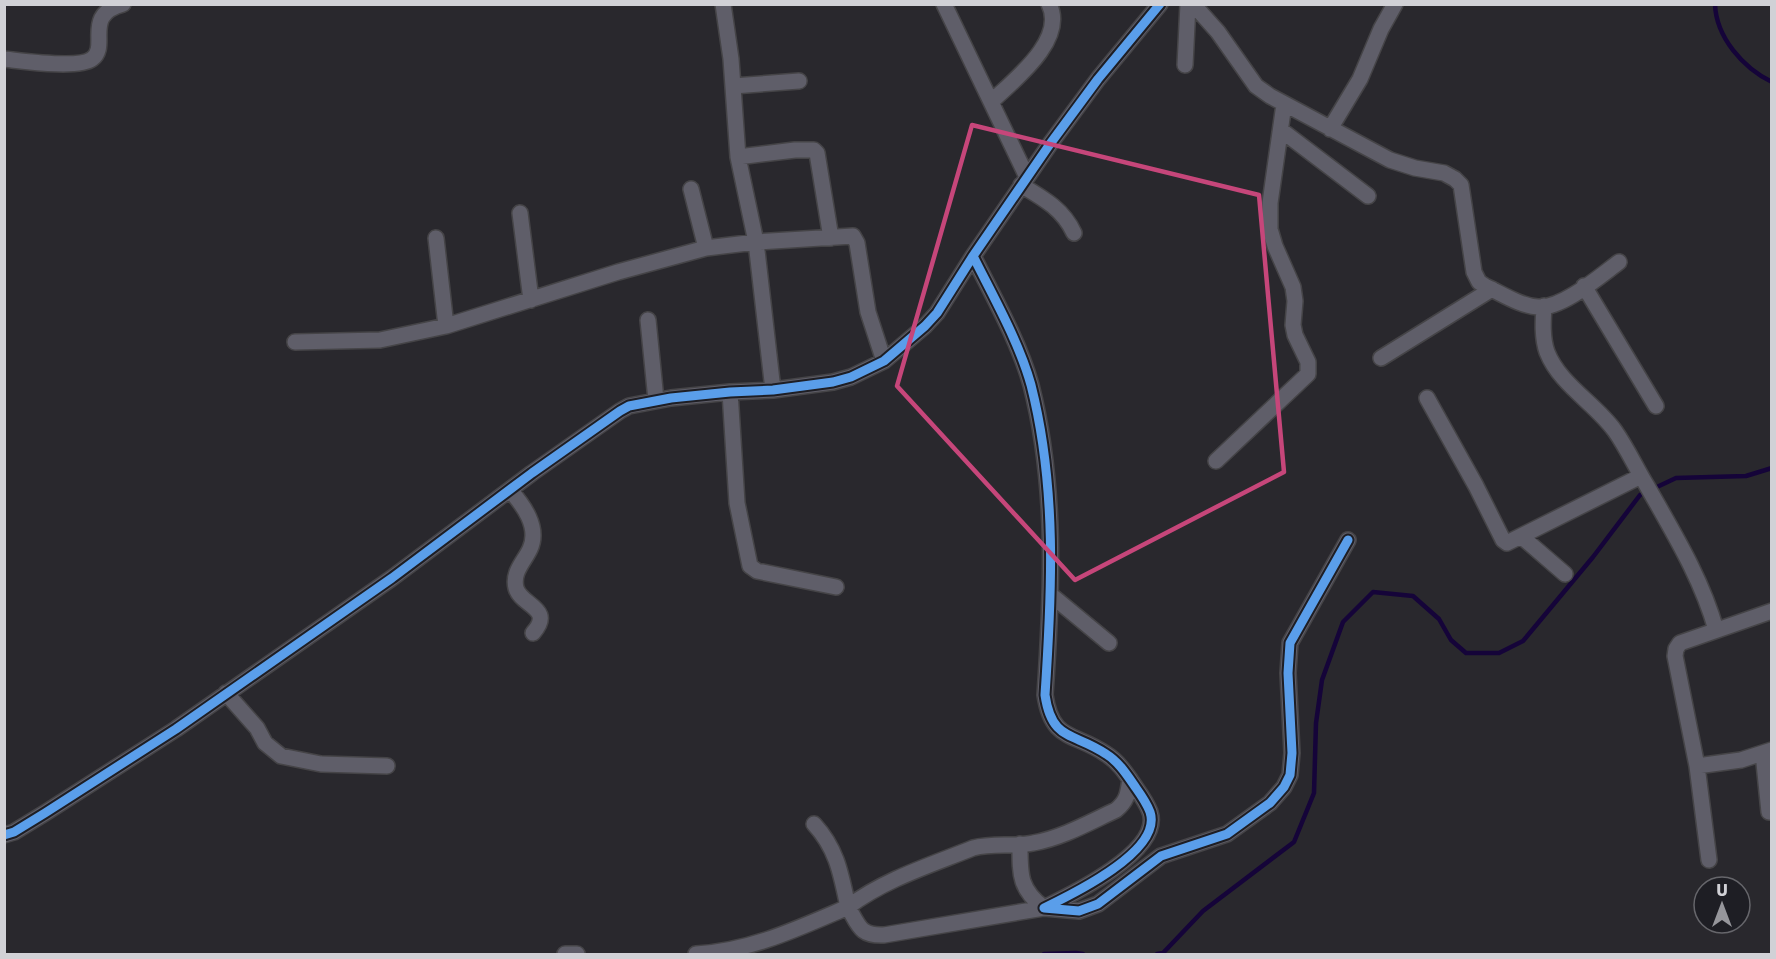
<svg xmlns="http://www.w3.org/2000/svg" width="1776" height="959" font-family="Rubik,sans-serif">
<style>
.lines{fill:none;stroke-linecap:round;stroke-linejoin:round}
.stream{stroke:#150439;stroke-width:4.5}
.minor-casing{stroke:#454447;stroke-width:18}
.minor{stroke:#5f5e69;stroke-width:15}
.cycleway-casing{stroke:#1e1e24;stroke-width:13}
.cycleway{stroke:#5a9eea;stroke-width:9}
.marked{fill:none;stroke:#c6467a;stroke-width:4.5;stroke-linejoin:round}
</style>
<rect width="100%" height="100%" fill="#29282d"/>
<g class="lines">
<path class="stream" d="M1715,4C1716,37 1743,68 1772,82
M1044,954L1076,953L1083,954
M1157,954L1163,953L1203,911L1294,842L1314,793L1316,723L1322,680L1343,622L1373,592L1413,596L1439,619L1451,640L1466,653H1499L1523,641L1593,557L1640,495L1676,478L1746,476L1772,468"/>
<g class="minor-casing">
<path id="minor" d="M723,4L731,59L738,157L756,242L773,390
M944,4L1027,177
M1193,4L1218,32L1256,86L1270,96L1390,160L1415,168L1444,173L1455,179L1461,185L1474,272L1479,282L1485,286C1501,293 1520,306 1538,307C1562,309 1600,276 1619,262
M4,59C23,61 78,69 92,59C110,46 82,15 123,4
M1185,65L1188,4
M733,86L799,81
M991,102C1013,81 1067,40 1049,4
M1330,129L1360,79L1381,29L1395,4
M1281,130L1368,196
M738,157L795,150H814L817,153L831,238
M1021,185C1043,198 1063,209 1074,233
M691,189L706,248
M520,213L531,300
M436,238L446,326
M973,256C993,296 1019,342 1031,385C1057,487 1052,591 1045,695C1052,742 1074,732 1106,754C1119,762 1127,775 1136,788C1141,795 1147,804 1150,812C1163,851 1071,895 1044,908L1079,911L1098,904L1161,856L1227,834L1270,803L1284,787L1290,775L1292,753L1288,673L1290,643L1348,540
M1584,286L1656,406
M1544,306C1543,321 1542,338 1547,352C1560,385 1595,403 1615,431C1627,448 1636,468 1647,486C1673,532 1702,579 1716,630
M648,320L656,400
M295,342L380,340L446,326L618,272L706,248L756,242L853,236L857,243L868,312L884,361
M1381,358L1492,289
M730,392L737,503L750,566L757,571L836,587
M1427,398L1476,486L1503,540L1507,543L1641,476
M1216,461L1308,374V362L1295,335L1293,325L1295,301L1293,287L1275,246L1270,229V203L1284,104
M510,490C523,505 540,527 530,549C524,562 512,572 516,588C521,606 555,608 533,633
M1522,537L1565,574
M1051,595L1109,643
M1772,611L1680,643L1676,649L1675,656L1697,766L1741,760L1772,750
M226,693L257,728L265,743L281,756L321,764L387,766
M1763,753L1769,812
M1697,766L1709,860
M4,835L14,832L45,813L176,729L392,578L532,473L620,411L629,406L671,398L730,392L773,390L833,382L851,377L884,361L925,326L937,313L973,256L1050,144L1098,79L1160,4
M1020,844C1020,874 1019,889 1044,908
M1044,908L884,935C860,936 859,926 848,907C885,879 931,865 973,848C993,843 1013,847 1033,843C1062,838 1090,822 1116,810C1127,801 1128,794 1130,779
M565,954H577
M696,954C751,951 799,928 848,907C841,874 837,849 814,824"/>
</g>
<use href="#minor" class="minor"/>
<g class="cycleway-casing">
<path id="cycleway" d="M973,256C993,296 1019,342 1031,385C1057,487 1052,591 1045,695C1052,742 1074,732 1106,754C1119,762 1127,775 1136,788C1141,795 1147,804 1150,812C1163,851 1071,895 1044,908L1079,911L1098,904L1161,856L1227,834L1270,803L1284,787L1290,775L1292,753L1288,673L1290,643L1348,540
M4,835L14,832L45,813L176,729L392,578L532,473L620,411L629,406L671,398L730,392L773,390L833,382L851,377L884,361L925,326L937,313L973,256L1050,144L1098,79L1160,4"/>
</g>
<use href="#cycleway" class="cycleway"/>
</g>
<path class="marked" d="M972,125L1259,195L1284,472L1075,580L897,386Z"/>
<rect width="1776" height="959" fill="none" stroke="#d1d1d6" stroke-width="12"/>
<g transform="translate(1722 905)"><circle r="28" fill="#1e1e24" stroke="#66666b" stroke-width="1.5"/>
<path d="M0-4.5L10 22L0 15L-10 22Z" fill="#96969b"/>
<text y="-9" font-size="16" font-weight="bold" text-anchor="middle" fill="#d1d1d6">U</text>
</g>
</svg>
